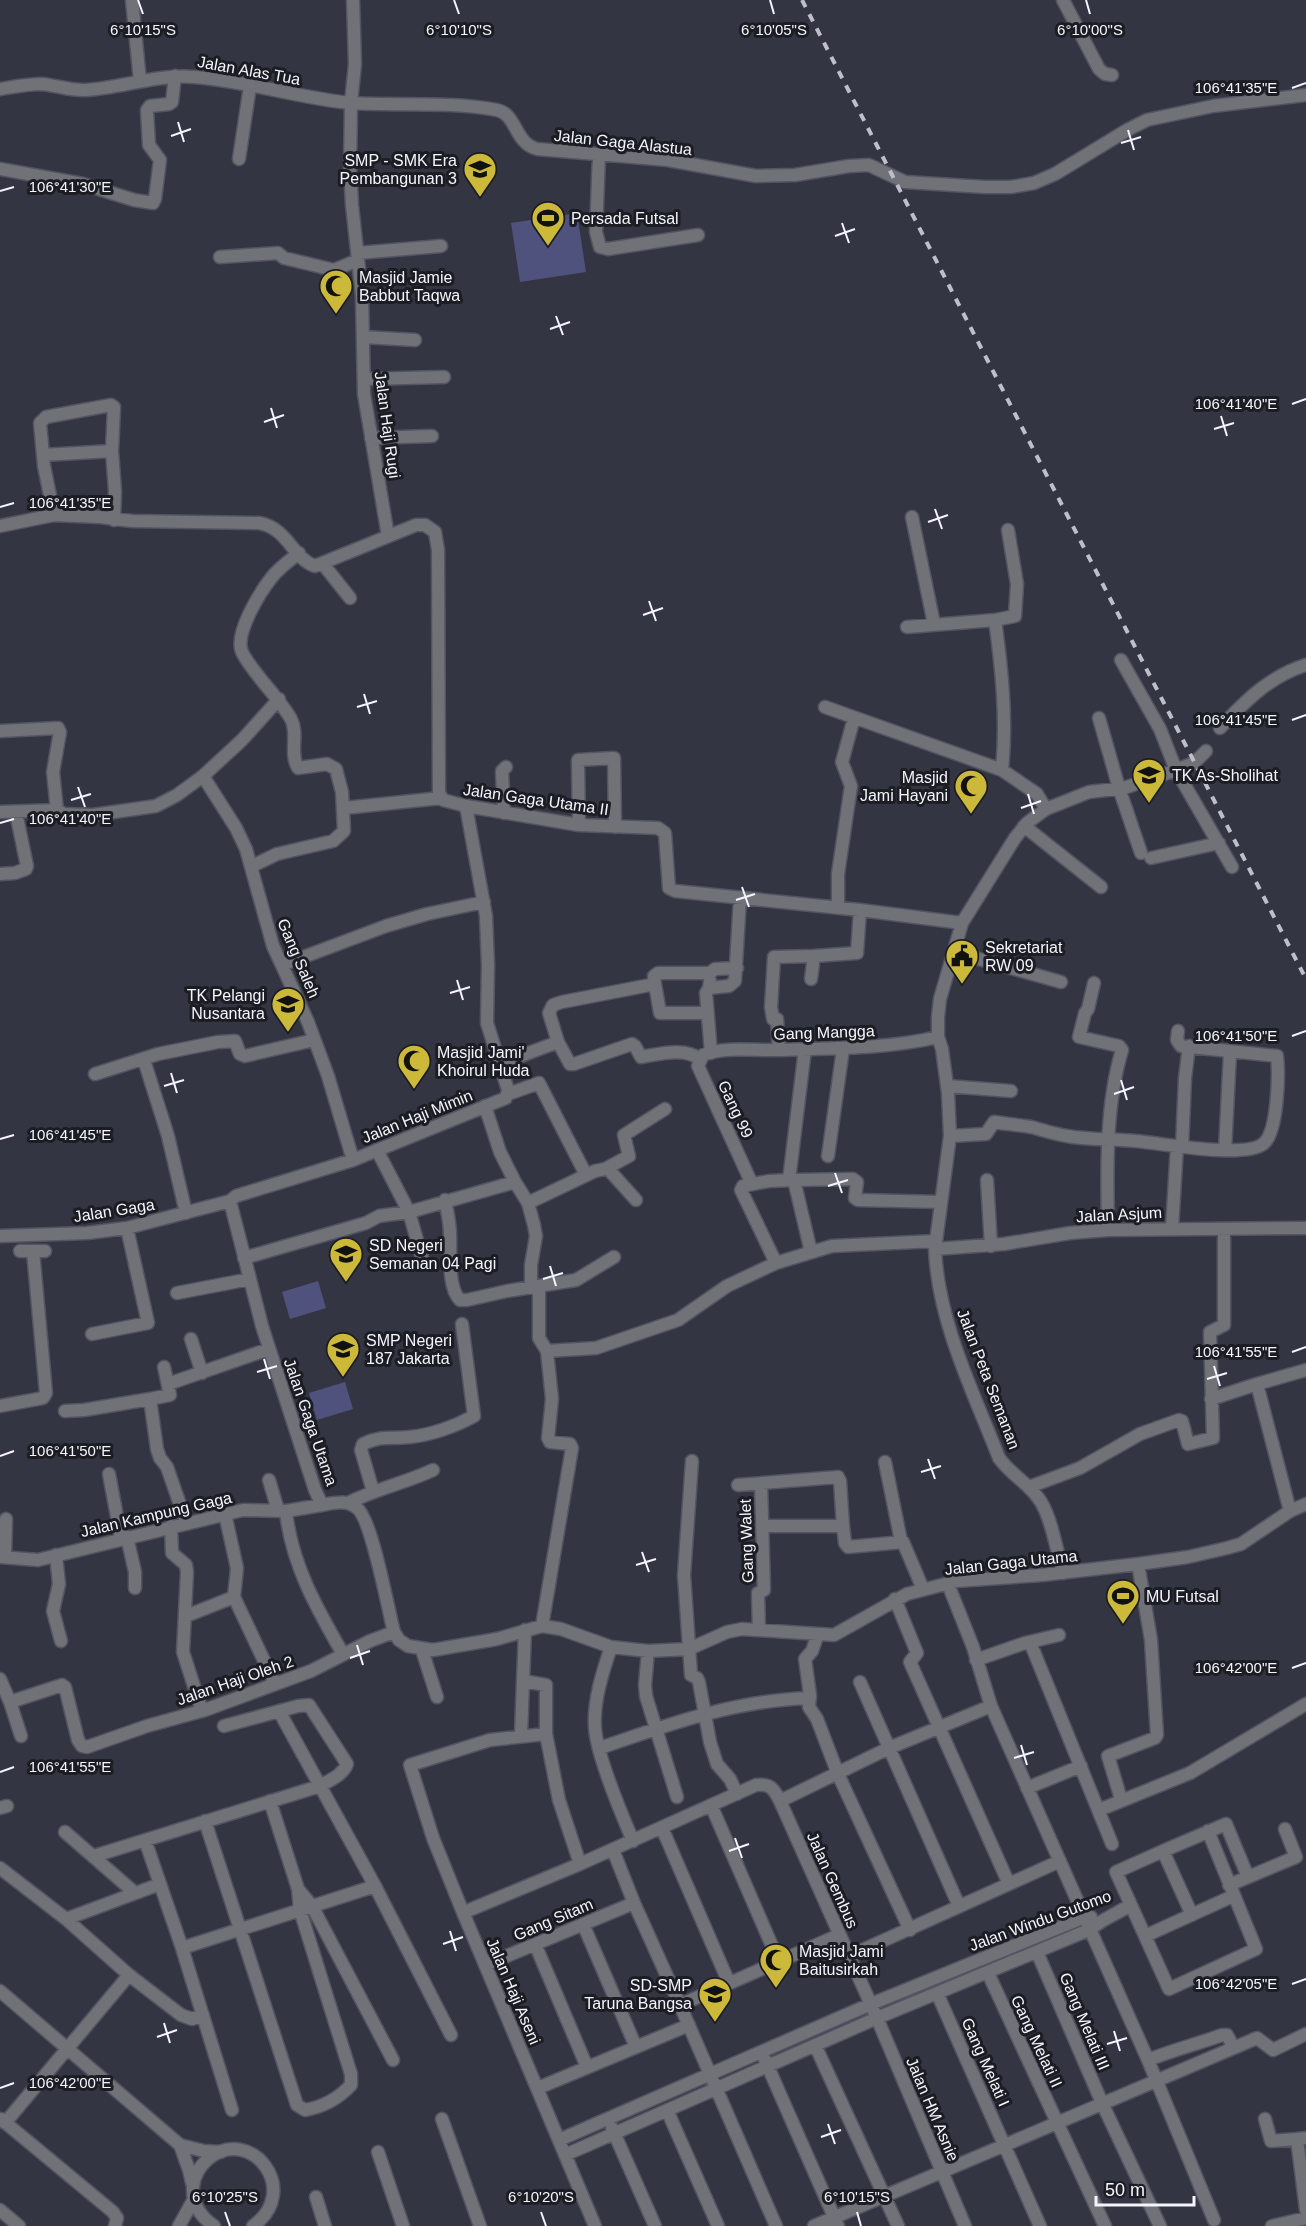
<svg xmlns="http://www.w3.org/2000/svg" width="1306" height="2226" font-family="Arial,sans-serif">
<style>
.green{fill:#50527e}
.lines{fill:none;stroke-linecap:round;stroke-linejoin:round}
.street-casing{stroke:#535461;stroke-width:15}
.street{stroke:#717178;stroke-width:12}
.rail{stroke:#bebfca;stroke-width:4;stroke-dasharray:8 8;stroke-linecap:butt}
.ticks{fill:none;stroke:#f3f4fd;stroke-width:2}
.labels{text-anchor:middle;stroke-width:6;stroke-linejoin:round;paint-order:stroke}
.street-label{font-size:16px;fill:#f3f4fd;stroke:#1c1d23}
.poi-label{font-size:16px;fill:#f3f4fd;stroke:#1c1d23;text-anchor:start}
.ticks-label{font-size:15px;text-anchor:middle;fill:#f3f4fd;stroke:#1c1d23;stroke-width:6;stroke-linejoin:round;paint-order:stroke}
</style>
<rect width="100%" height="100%" fill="#343543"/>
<path class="green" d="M577,213L586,272L520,282L511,223Z
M318,1281L326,1308L290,1319L282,1292Z
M345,1382L353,1409L317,1420L309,1393Z"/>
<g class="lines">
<g class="street-casing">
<path id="street" d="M132,0L140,81
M353,0L355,64L351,103L350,168L352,205L362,296L364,394L388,536
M1063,0L1099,69L1105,74L1112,75
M0,89C13,87 27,84 41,84C56,85 70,91 86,90C122,88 157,74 194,77C247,81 298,98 351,103C399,106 450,101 497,110C517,114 514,143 537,149L668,160L756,176L795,175L849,166L869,165L905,182L985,187H1011L1034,183L1055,174L1129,129L1147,120L1213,106L1306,95
M599,154L596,232L600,247L608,249L698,235
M239,159L250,86
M0,169L83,184L134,200L153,203L155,199L160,160L149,145L147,110L150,106L169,104L172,102L175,76
M358,253L441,246
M220,257L278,253L284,258L334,270L358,260
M363,337L415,340
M364,379L444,377
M371,438L432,436
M43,455L112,451
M54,515L44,466L40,423L46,417L111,405L114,407L112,451L115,491L114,520
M912,517L934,624
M0,526L54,515L100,517L132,521L259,523C288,528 293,559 315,566L416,525H425L435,532L438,550L439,793L443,800L466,806L579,825L658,828L665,833L669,888L675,891L860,910L962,923
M323,564L350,598
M995,620C1002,670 1007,720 1002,770
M907,627L995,620L1015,616L1017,584L1008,530
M1121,660L1160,729L1176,770L1232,867
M279,699L242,740L203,776L236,828L246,849L273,946L308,1022L328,1076L353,1160
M825,707L1002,770L1037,794L1046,809
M1099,718L1119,788L1141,853
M1220,728C1245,701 1270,676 1306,665
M0,731L58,728L60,732L53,772L57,810
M344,808L441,798
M0,812L57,810L64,814L93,815L156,806L177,795L203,776
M504,813L502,771L506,767
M579,825L578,760L614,758L615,827
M1024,826L1101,887
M1151,858L1219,843
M252,866L277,854L333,841L344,831L342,792L336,769L327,764L298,768C289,753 299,734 291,719C278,696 252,673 242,652C234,634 260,592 272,577C279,568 290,560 299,553
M0,874L15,873L26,869L27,866L16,813
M838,908V874L851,786L842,762L854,718
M954,952L1061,982
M282,965L386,926L427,914L484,902
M811,979L814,956L857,953L860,910
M710,981L709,988L706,993L711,1053
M1094,983L1088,1009L1085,1013L1079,1037L1119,1046L1122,1050C1105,1107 1107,1171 1108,1230
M655,984L654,976L658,973H710L715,969L737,968
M709,988L729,986L735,981L740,898
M558,1042L570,1064H574L632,1044L635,1046L641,1057C660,1054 684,1047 700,1059
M779,1050L777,1019H773L771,1007L774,957L814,956
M144,1060L168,1136L186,1213
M499,1064L558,1042L549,1013L553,1005L562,1002L655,984L660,1013H707
M95,1074L158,1054L218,1042L235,1041L240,1054L245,1056L314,1040
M947,1086L1011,1091
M508,1094L539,1083L586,1175
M950,1136L986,1134L994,1122C1006,1124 1019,1125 1031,1127C1043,1130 1054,1134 1067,1136C1090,1140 1112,1139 1135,1141C1161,1143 1243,1159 1263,1144C1278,1133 1279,1074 1277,1056L1181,1046L1177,1040L1178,1031
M1182,1147L1185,1078L1189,1046
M377,1150L409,1212L515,1182L500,1152L485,1106
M1225,1150L1230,1053
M828,1156L843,1049
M605,1169L629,1156L624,1135L665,1109
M789,1180L805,1049
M794,1180L853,1179L857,1182L855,1198L858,1200L941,1202
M987,1180L991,1246
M515,1182L528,1203L534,1225L536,1236L531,1265V1287
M752,1184L698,1066L703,1055C726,1046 756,1051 781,1050C834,1048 886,1049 938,1037
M445,1200C447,1211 450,1222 450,1234C451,1252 447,1287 460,1300H467L507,1291L576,1280L614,1257
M230,1201L262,1326L315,1490L322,1505C334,1503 347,1499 357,1508C372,1519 388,1610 394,1632L399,1640L408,1646L433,1650L497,1639L542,1626L561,1629L611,1647L648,1651L689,1649L727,1632L742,1629L834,1635L907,1594L957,1581L1042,1575L1138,1564L1188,1557L1227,1548L1241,1544L1290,1511L1306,1504
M528,1203L595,1171L605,1169L609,1170L636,1200
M1172,1228L1177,1146
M0,1236L87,1233L127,1228L230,1201L236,1196L353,1160L506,1098L508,1090L487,1023L488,965L486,916L466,806
M935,1249L1004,1244L1070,1233L1108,1230L1306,1228
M33,1251H45
M244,1258L366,1223L379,1216L409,1212L423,1261
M776,1263L741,1190L743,1186L769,1181L794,1180L811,1252
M539,1286V1338L547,1351L552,1399L548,1438L550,1442L570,1444L572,1448L542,1626
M177,1293L250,1279
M92,1334L148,1323L127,1228
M191,1339L202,1373
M547,1351L596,1348L678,1320L727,1286L776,1263L832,1246L936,1241
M164,1367L170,1395L150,1399L157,1449L160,1458L167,1467L186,1522
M168,1384L269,1349
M1211,1399L1257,1384
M0,1406L43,1398L46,1393L33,1251H20
M65,1411L84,1410L150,1399
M692,1461L684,1575L691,1675L697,1678L699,1682L710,1742L717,1764L730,1779L737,1794
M885,1462L901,1541
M109,1474L121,1538
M269,1480L278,1510
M738,1485L838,1477L840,1481L843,1526
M1029,1487L1080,1468L1140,1434L1179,1420L1182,1421L1188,1444L1213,1438L1210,1332L1224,1325V1229
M373,1491L361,1450L363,1444C381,1435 391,1439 410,1437C431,1435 456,1426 474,1416L462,1324
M348,1503C376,1489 405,1483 433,1470
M286,1511C291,1563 317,1609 343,1654
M1290,1511L1257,1384L1306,1370
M225,1514L237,1568L234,1597L275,1684
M171,1526L172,1553L186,1565L187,1572L183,1652L202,1711
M763,1526H843L845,1543L848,1547L903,1542L923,1589
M127,1537L135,1572V1588
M56,1555L59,1584L53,1611L61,1641
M0,1557L38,1560L243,1510L286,1511L322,1505
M5,1557L6,1519
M1063,1573C1057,1552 1052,1520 1041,1502C1030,1484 1011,1475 999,1458C973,1391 938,1322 935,1249L950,1136L948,1093L942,1049L938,1037V1017L940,999L962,923L1015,838L1027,823L1046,809L1089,792L1124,788L1176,770L1194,763L1206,751
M948,1584L973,1647L991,1706L1148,2060L1214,2220
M895,1599L917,1653L910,1662L1009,1884
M186,1616L234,1597
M525,1630L523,1681L546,1685V1734
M759,1630L758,1593L764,1590L761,1483
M818,1634L812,1651L805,1659L810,1695L809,1707L817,1719L838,1774L910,1930
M1030,1642L1112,1844
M611,1647C603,1671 593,1701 595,1728C597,1756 621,1813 633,1841
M422,1650L437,1697
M648,1651L645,1685L646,1696L677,1797
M976,1660L1025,1643L1059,1635
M0,1679L10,1702L62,1685L65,1687L78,1740L82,1746L87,1747L147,1726L205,1710L311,1671L370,1641L394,1632
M860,1682L959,1906
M10,1702L21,1736
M279,1711L375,1886L451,2035
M521,1735L523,1681
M600,1748C669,1724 736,1700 810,1698
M1027,1788L1081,1766
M1121,1799L1108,1756L1155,1738L1157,1735L1151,1640L1138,1564
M270,1801L298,1889L312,1906L393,2060
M780,1801L877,2018L965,2226
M711,1805L779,1962
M0,1808L7,1806
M1099,1810L1190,1773L1306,1704
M205,1821L297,2105L305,2110C322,2107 339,2098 351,2085V2074L300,1910L298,1889
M662,1828L729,1983
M65,1832L135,1893
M145,1840L182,1948L232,2110
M613,1850L634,1903L680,2005
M1163,1851L1226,1824L1248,1877
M94,1856L320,1786C330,1780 343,1775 347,1764L309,1705L298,1706L224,1726
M580,1864L559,1800L546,1734L490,1740L410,1765L433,1838L462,1910L595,2226
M0,1868L66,1919L129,1975L181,2015L192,2019L203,2015
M1229,1885L1296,1857L1285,1829
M462,1910L467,1911L580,1864L756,1785C770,1783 774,1789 780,1801L889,1748L991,1706
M1192,1915L1163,1851L1116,1872L1169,1989L1256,1949L1208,1831
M66,1919L160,1884
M583,1924L636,2047
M1145,1936L1233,1896
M535,1944L587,2067
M182,1948L375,1886
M1037,1952L1102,2103L1160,2226
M849,1956L1060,1861
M485,1965L634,1903
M988,1973L1105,2226
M0,1991L180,2145L204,2151L221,2152
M937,1993L1040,2226
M815,2045L898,2226
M765,2060L838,2226
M1148,2060C1173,2050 1197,2044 1222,2035H1227L1234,2048
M538,2088L689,2025
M667,2110L718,2226
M1,2119L113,2212L117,2218L115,2226
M442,2119L480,2226
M1265,2119L1271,2141L1297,2139
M5,2123L129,1975
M612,2128L655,2226
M1306,2138L1297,2139L1306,2210
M559,2140L871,2004L1085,1917H1091
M180,2145L189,2170L192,2183
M378,2152L403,2226
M565,2155L877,2018L1091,1929C1102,1919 1117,1914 1130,1905
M316,2197L325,2226
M0,2210L19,2226
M179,2226L194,2199
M214,2226C201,2217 192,2204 193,2187C194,2176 199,2167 208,2159C250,2124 303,2190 253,2226
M776,2226L680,2005L839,1935
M814,2226L1257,2038L1273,2050L1306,2034
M1272,2226L1306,2218"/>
</g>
<use href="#street" class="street"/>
<path class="rail" d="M802,0L1306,979"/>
</g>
<path class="ticks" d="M138,0L143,14M454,0L459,14M770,0L774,14M1086,0L1090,14M1292,88L1306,83M178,122L184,142M1128,130L1134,150M171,136L191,129M1121,143L1141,137M0,191L14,187M842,223L849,243M835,236L855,229M556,316L563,335M550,329L570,322M1292,404L1306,399M271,408L277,428M1221,416L1227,436M264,422L284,415M1214,429L1234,423M0,507L14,503M935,509L942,529M928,522L948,515M649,601L656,621M643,615L663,608M364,694L370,714M357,707L377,701M1292,720L1306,715M78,787L85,807M1028,794L1034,814M71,800L91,794M1021,808L1041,801M0,823L14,819M742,887L749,907M736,900L755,894M457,980L463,1000M450,993L470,987M1292,1036L1306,1031M171,1073L177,1093M1121,1080L1127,1100M164,1086L184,1080M1114,1094L1134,1087M0,1139L14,1135M835,1173L842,1193M828,1186L848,1180M550,1266L556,1286M543,1279L563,1273M1292,1352L1306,1347M264,1359L270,1379M1214,1366L1220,1386M257,1372L277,1366M1207,1379L1227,1373M0,1456L14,1451M928,1459L935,1479M921,1472L941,1466M642,1552L649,1572M636,1565L656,1559M357,1645L363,1665M350,1658L370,1651M1292,1668L1306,1663M1021,1745L1027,1765M1014,1758L1034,1752M0,1772L14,1767M735,1838L742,1858M729,1851L749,1844M450,1931L456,1951M443,1944L463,1937M1292,1984L1306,1979M164,2023L170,2043M1114,2031L1120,2051M157,2037L177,2030M1107,2044L1127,2038M0,2088L14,2083M828,2124L835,2144M821,2137L841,2130M225,2212L230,2226M541,2212L546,2226M857,2212L861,2226"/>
<defs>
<g id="school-pin" transform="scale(1.725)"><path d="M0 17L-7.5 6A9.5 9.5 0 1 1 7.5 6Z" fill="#ccb939" stroke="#1c1d23"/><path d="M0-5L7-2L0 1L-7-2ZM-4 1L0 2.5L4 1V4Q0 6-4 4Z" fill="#111"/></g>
<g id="stadium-pin" transform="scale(1.725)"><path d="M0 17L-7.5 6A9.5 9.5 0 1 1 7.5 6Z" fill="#ccb939" stroke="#1c1d23"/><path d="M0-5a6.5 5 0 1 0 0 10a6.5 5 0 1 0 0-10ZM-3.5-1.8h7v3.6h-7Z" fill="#111"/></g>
<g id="mosque-pin" transform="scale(1.725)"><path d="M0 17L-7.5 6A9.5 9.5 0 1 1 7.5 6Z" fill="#ccb939" stroke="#1c1d23"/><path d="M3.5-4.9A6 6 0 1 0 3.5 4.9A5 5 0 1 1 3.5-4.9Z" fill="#111"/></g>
<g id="civic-pin" transform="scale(1.725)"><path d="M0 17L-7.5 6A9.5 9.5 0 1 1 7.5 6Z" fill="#ccb939" stroke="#1c1d23"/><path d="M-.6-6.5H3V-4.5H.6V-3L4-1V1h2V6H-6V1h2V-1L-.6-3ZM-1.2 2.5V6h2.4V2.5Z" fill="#111"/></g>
</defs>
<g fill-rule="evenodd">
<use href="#school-pin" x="480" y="169"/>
<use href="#stadium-pin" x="548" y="218"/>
<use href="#mosque-pin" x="336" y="286"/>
<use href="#school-pin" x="1149" y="775"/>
<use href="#mosque-pin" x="971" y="786"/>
<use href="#civic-pin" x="962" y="956"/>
<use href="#school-pin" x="288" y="1004"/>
<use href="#mosque-pin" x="414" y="1061"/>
<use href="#school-pin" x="346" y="1254"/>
<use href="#school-pin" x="343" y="1349"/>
<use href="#stadium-pin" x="1123" y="1596"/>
<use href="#mosque-pin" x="776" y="1960"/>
<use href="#school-pin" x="715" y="1994"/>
</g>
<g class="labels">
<g class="street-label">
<text transform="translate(249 70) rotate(10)" y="6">Jalan Alas Tua</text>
<text transform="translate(623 142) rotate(6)" y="6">Jalan Gaga Alastua</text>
<text transform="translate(388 425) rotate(82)" y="6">Jalan Haji Rugi</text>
<text transform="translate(536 799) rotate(8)" y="6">Jalan Gaga Utama II</text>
<text transform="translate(299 958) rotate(67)" y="6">Gang Saleh</text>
<text transform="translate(824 1032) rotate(-2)" y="6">Gang Mangga</text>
<text transform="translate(736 1109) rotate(65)" y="6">Gang 99</text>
<text transform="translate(417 1116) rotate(-22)" y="6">Jalan Haji Mimin</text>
<text transform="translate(114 1210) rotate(-9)" y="6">Jalan Gaga</text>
<text transform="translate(1119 1214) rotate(-3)" y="6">Jalan Asjum</text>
<text transform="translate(989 1379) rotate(69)" y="6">Jalan Peta Semanan</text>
<text transform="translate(311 1422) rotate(71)" y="6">Jalan Gaga Utama</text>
<text transform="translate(156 1514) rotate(-13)" y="6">Jalan Kampung Gaga</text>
<text transform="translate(746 1541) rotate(-92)" y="6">Gang Walet</text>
<text transform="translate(1011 1562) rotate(-6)" y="6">Jalan Gaga Utama</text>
<text transform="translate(235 1680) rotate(-19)" y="6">Jalan Haji Oleh 2</text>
<text transform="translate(833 1880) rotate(66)" y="6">Jalan Gembus</text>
<text transform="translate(553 1919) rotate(-23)" y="6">Gang Sitam</text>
<text transform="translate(1040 1920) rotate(-20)" y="6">Jalan Windu Gutomo</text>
<text transform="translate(514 1991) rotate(67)" y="6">Jalan Haji Aseni</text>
<text transform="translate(1085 2021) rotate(67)" y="6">Gang Melati III</text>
<text transform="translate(1037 2041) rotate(65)" y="6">Gang Melati II</text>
<text transform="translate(986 2062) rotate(66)" y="6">Gang Melati I</text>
<text transform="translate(933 2109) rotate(67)" y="6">Jalan HM Asnie</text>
</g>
<g class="poi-label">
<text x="457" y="166" text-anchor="end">SMP - SMK Era<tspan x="457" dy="18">Pembangunan 3</tspan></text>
<text x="571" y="224">Persada Futsal</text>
<text x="359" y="283">Masjid Jamie<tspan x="359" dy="18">Babbut Taqwa</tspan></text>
<text x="1172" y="781">TK As-Sholihat</text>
<text x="948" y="783" text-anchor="end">Masjid<tspan x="948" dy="18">Jami Hayani</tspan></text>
<text x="985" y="953">Sekretariat<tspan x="985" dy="18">RW 09</tspan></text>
<text x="265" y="1001" text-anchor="end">TK Pelangi<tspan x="265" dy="18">Nusantara</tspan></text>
<text x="437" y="1058">Masjid Jami'<tspan x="437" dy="18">Khoirul Huda</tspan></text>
<text x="369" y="1251">SD Negeri<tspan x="369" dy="18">Semanan 04 Pagi</tspan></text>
<text x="366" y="1346">SMP Negeri<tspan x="366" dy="18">187 Jakarta</tspan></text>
<text x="1146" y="1602">MU Futsal</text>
<text x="799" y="1957">Masjid Jami<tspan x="799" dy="18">Baitusirkah</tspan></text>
<text x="692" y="1991" text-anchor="end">SD-SMP<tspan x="692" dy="18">Taruna Bangsa</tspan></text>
</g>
</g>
<g class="ticks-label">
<text x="143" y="35">6°10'15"S</text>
<text x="459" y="35">6°10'10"S</text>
<text x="774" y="35">6°10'05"S</text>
<text x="1090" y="35">6°10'00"S</text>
<text x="1236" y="93">106°41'35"E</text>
<text x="70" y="192">106°41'30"E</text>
<text x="1236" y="409">106°41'40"E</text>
<text x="70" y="508">106°41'35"E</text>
<text x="1236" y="725">106°41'45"E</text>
<text x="70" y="824">106°41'40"E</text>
<text x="1236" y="1041">106°41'50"E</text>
<text x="70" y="1140">106°41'45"E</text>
<text x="1236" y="1357">106°41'55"E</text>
<text x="70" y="1456">106°41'50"E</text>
<text x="1236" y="1673">106°42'00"E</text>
<text x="70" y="1772">106°41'55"E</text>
<text x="1236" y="1989">106°42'05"E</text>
<text x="70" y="2088">106°42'00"E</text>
<text x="225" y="2202">6°10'25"S</text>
<text x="541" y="2202">6°10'20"S</text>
<text x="857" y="2202">6°10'15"S</text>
</g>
<path d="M1096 2196v9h98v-9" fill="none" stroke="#f3f4fd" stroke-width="3"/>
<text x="1105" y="2196" font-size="18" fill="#f3f4fd" stroke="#1c1d23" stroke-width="4.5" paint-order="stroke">50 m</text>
</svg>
